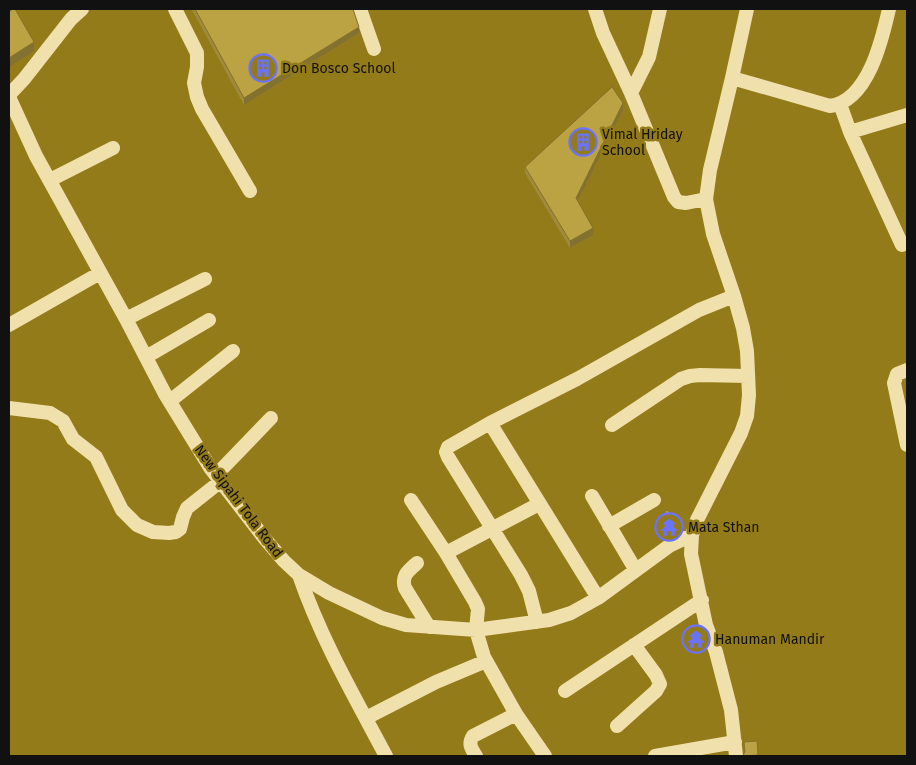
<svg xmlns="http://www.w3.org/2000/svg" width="916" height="765" font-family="'Fira Sans',sans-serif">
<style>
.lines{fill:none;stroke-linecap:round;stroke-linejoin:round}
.minor{stroke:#f0e1ac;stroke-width:14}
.wall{fill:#a18b3a}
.shaded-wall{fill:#83712f}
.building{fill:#bba243;stroke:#83712f}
.labels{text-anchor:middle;stroke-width:5;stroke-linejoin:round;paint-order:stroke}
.poi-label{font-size:14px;fill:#111;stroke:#947b1a;text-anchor:start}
.street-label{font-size:14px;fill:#111;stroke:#947b1a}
</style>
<rect width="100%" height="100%" fill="#947b1a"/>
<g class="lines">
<path class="minor" d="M175,9L197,53V67L194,83L197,97L202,109L250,191
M360,9L374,49
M595,9L603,33L631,93L674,197L678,202L686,203L706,199
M732,78L830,106C868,101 882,40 889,9
M631,93L649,57L660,9
M9,95L24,79L71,19L82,9
M9,97L36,156L126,319L165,394L211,469L265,539L284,561L299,575L329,593L382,618L406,625L476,630L549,620L571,613L598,598L669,546L692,535
M840,104L850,132L902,245
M850,132L907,115
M50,180L113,148
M126,319L205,279
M9,325L100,273
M146,357L209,320
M907,370L897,374L894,383L907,445
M170,401L233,351
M9,408L50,413L63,421L73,439L96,457L122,510L137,525L153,532L169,533L176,532L180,529L183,517L187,508L221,481
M490,423L598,598
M612,425L681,379L690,376L700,375L748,376
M216,475L271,418
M592,496L635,569
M411,500L446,553L475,602L478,609L476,630L484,657L516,714L545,756
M609,526L654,500
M446,553L539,504
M417,563C408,571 401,576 405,588L429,627
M299,575C321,639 354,696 386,756
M537,622L529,591L521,575L448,457L446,452L448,447L490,423L577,379L699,310L734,296
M565,691L702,600
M366,718L436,682L486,661
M617,726L656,691L660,684L656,675L634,645
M476,756C471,748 468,744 473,736L516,714
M655,756L735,742
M736,756L731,710L716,652L706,625L691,554L692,535L697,520L741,433L747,416L749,395L747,351L743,328L734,296L713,234L706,199L710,170L732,78L747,9"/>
</g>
<path class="wall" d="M192,9H353L359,33L244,105L192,10Z
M623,110L578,201L593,235L570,248L525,173V167Z
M655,523L682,526L664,539L655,527Z
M690,630L702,643L694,647L690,634Z"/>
<path class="shaded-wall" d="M359,27V33L244,105V98Z
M34,42V51L9,67V58Z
M623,103V110L576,205V198Z
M593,228V235L570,248V241Z
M682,522V526L664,539V534Z
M702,639V643L694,647V642Z"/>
<path class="building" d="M13,9H15L34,42L9,58V12Z
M195,9H353L359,27L244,98Z
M612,87L623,103L576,198L593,228L570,241L525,167Z
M667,510L682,522L664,534L655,523Z
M699,626L702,639L694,642L690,630Z
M757,741L758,755L743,756L745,751L744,742Z"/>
<defs>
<g id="building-ring" transform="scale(1.4375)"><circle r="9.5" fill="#947b1a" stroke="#6a73ff" stroke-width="1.5"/><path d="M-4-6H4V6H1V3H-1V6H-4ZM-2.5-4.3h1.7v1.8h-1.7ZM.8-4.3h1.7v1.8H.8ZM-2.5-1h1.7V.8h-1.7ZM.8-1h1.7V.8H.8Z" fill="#6a73ff"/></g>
<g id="temple-ring" transform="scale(1.4375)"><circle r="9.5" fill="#947b1a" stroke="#6a73ff" stroke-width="1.5"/><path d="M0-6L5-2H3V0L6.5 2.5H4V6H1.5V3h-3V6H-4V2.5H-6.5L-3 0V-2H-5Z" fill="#6a73ff"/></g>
</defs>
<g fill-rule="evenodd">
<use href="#building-ring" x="263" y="68"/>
<use href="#building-ring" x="583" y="142"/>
<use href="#temple-ring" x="669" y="527"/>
<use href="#temple-ring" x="696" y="639"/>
</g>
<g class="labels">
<g class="poi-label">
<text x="282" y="73">Don Bosco School</text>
<text x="602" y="139">Vimal Hriday<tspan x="602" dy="16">School</tspan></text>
<text x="688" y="532">Mata Sthan</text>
<text x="715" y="644">Hanuman Mandir</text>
</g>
<g class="street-label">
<text transform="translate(239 501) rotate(53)" y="5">New Sipahi Tola Road</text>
</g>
</g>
<rect width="916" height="765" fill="none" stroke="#111111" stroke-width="20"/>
</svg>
